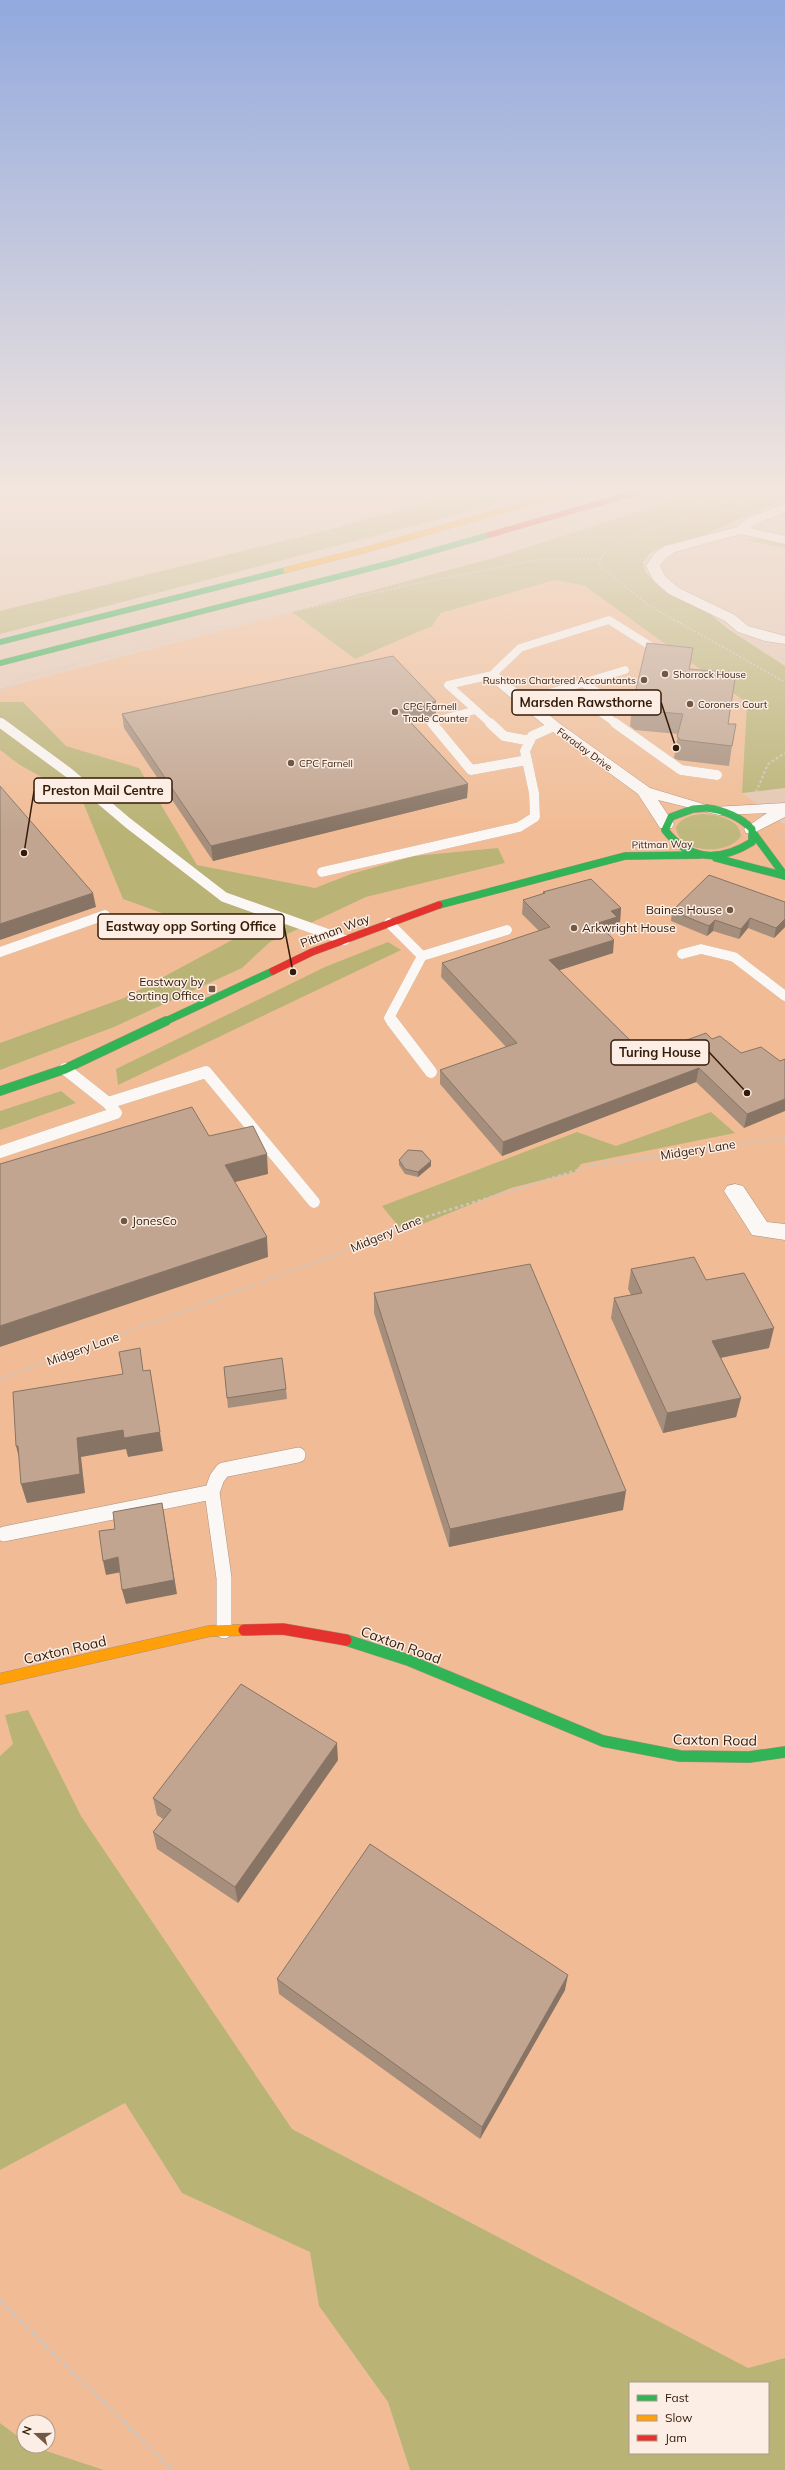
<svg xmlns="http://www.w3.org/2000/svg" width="785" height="2470" font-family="Mulish,sans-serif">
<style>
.built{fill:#f1bc95;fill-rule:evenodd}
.green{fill:#beb87e}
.forest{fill:#b9b375;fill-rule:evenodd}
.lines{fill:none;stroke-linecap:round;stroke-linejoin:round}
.lane-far3-casing{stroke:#aa917e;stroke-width:8}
.lane-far2-casing{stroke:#aa917e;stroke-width:10}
.lane-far1-casing{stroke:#aa917e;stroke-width:12}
.lane-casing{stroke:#aa917e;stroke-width:16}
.street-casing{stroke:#aa917e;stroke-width:1}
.fast-far3-casing{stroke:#aa917e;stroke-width:6}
.fast-far2-casing{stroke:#aa917e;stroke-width:8}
.fast-far1-casing{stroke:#aa917e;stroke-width:10}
.fast-casing{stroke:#aa917e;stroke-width:12}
.slow-far1-casing{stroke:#aa917e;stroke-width:6}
.slow-casing{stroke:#aa917e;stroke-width:12}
.jam-far2-casing{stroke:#aa917e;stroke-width:6}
.jam-far1-casing{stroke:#aa917e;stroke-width:8}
.jam-casing{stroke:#aa917e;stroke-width:12}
.path-far3{stroke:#cfc5bf;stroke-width:1.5;stroke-dasharray:2 2;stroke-linecap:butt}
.path-far2{stroke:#cfc5bf;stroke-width:2;stroke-dasharray:2.5 2.5;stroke-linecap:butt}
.path-far1{stroke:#cfc5bf;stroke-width:2.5;stroke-dasharray:3 3;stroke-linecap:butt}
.path{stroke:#cfc5bf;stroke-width:4;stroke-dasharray:4.5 4.5;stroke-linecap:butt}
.lane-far3{stroke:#fbf7f4;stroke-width:8}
.lane-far2{stroke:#fbf7f4;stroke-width:10}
.lane-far1{stroke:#fbf7f4;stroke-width:12}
.lane{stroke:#fbf7f4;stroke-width:15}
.street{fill:#fbf7f4;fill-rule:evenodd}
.fast-far3{stroke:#30b455;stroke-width:5.5}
.fast-far2{stroke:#30b455;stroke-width:7}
.fast-far1{stroke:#30b455;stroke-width:9}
.fast{stroke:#30b455;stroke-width:11}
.slow-far1{stroke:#ff9f0a;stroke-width:5.5}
.slow{stroke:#ff9f0a;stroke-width:11}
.jam-far2{stroke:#e5322d;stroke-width:5.5}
.jam-far1{stroke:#e5322d;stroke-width:7}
.jam{stroke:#e5322d;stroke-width:11}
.wall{fill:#a68e7c}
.shaded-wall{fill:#877465}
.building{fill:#c1a590;stroke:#877465}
.poi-dot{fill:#725844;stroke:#fceee5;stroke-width:1.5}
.labels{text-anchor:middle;stroke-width:3;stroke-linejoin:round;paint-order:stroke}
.far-poi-label{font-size:10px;fill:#341b08;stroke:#fceee5;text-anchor:start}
.far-street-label{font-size:10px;fill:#341b08;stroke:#fceee5}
.poi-label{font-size:12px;fill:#341b08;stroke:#fceee5;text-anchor:end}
.street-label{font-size:12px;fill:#341b08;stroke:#fceee5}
.near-street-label{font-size:14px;fill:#341b08;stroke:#fceee5}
.leader{fill:none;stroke:#341b08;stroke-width:1.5}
.callout-dot{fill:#341b08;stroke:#fceee5;stroke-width:1.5}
.callout{fill:#fceee5;stroke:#341b08;stroke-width:1.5}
.callout-label{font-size:13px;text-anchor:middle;font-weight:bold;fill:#341b08}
</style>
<rect width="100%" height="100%" fill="#e5c8b3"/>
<path class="built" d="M555,580L585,586L747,703L742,793L785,825V2358L748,2368L292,2129L81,1816L28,1711L13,1744L0,1756V1130L76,1103L61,1091L0,1111V1070L114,1027L242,968L270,942L366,897L505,863L498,848L414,856L351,874L315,888L197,865L139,768L66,746L23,702H0V689L292,612L355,659L432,626L441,613ZM704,1115L731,1133L581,1164L575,1172L511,1188L403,1232L577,1132L616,1146Z
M0,750L20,765L82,800L123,899L235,939L124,998L0,1043Z
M125,2103L182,2193L310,2252L319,2306L388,2402L410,2470H104L31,2446H48V2422H24V2441L0,2423V2170Z"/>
<path class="green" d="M765,538L785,543V548L745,540Z
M702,814C717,815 739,818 741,836C729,856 678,854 676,827C682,817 692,815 702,814Z"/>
<path class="forest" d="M485,487H561L0,634V611L328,530Z
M717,487H785V502L766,507L698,538L664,546L650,553L643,562L645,572L664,591L710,614L728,629L785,666V788L742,793L747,703L585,586L555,580L441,613L432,626L355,659L292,612L497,557Z
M0,702H23L66,746L139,768L197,865L315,888L351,874L414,856L498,848L505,863L366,897L270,942L242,968L114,1027L0,1070V1043L124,998L234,939L123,899L82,800L20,765L0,750Z
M388,942L401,950L118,1085L116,1069L325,967Z
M61,1091L76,1103L0,1130V1111Z
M711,1112L735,1133L581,1164L575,1172L511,1188L403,1232L382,1206L577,1132L616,1146Z
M28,1710L81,1816L292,2129L748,2368L785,2358V2470H410L388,2402L319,2306L310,2252L182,2193L125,2103L0,2170V1756L13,1744L5,1715ZM630,2383H768V2453H630Z
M0,2423L24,2441V2446H31L104,2470H0Z"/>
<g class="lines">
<g class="lane-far3-casing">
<path id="lane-far3" d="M583,683L610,700L593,707L617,724
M523,701L625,670
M476,710L448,685L492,675L520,648L609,620L655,649
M0,722L3,724
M433,724L431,722L476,710L491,724"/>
</g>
<g class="lane-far2-casing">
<path id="lane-far2" d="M1,723L69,773L128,823L224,897L345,940
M432,723L471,770L527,760
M490,723L504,736L530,741
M615,723L681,770L717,775
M322,872L519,827L535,817L534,793L525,751L532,736L554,726
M389,923L422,956L507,930
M0,952L105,915
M682,954L701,949L734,957L785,996
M392,1022L389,1018L422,956"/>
</g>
<g class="lane-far1-casing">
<path id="lane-far1" d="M392,1021L431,1072
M108,1103L206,1072L314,1202
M0,1152L116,1113L108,1103L65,1069"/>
</g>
<g class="lane-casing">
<path id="lane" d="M4,1534L212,1492
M224,1631V1578L212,1492L217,1478L223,1470L298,1455"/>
</g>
<g class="street-casing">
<path id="street" d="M785,504V512L755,524L750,528L785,536V544L741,534L675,552L665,559L660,566L665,576L679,588L735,615L748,626L785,636V644L765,641L738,632L725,621L669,594L654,581L646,566L655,553L665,546L737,527L747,518Z
M492,671L497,672L559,723L650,788L713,807L785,803V817L752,834L746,833L744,829L767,813L719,815L658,800L674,824L672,828H660L638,794L549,729L487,678L485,675Z
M735,1184L743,1186L767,1222L785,1224V1240L752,1235L724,1191L727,1186Z"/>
</g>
<g class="fast-far3-casing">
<path id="fast-far3" d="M0,642L286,570
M0,663L391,563L489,535"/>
</g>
<g class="fast-far2-casing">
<path id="fast-far2" d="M706,808C724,810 739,816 752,829V842C720,862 689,861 665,830L671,817L693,809Z
M754,834L785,876
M716,858L785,876
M439,905L625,856L700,855
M164,1022L273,971"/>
</g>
<g class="fast-far1-casing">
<path id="fast-far1" d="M0,1091L65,1069L166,1021"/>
</g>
<g class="fast-casing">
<path id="fast" d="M346,1640L408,1660L603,1741L680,1756L749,1757L785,1752"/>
</g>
<g class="slow-far1-casing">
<path id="slow-far1" d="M286,570L365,550L585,487"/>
</g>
<g class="slow-casing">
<path id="slow" d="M0,1679L210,1631L244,1630"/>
</g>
<g class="jam-far2-casing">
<path id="jam-far2" d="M489,535L655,487"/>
</g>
<g class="jam-far1-casing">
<path id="jam-far1" d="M273,971L312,952L439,905"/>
</g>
<g class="jam-casing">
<path id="jam" d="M244,1630L283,1629L346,1640"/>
</g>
<path class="path-far3" d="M671,489L698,503L714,500L742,504
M743,504L727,512L668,521L608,548L598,564L648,605L785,682
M779,656L785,660
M0,691L23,678L207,631L419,583L535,560L601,559"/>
<path class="path-far2" d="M756,792L768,764L785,753
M780,833L785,838"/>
<path class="path-far1" d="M0,1379L335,1255L426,1217L594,1165L785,1138"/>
<path class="path" d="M0,2301L173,2470"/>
<use href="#lane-far3" class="lane-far3"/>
<use href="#lane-far2" class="lane-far2"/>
<use href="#lane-far1" class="lane-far1"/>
<use href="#lane" class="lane"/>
<use href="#street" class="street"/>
<use href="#fast-far3" class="fast-far3"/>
<use href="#fast-far2" class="fast-far2"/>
<use href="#fast-far1" class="fast-far1"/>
<use href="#fast" class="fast"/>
<use href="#slow-far1" class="slow-far1"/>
<use href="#slow" class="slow"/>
<use href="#jam-far2" class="jam-far2"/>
<use href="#jam-far1" class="jam-far1"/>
<use href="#jam" class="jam"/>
</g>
<path class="wall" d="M690,669L728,724L732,746L729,766L678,760L674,758L678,734L635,730L630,726L632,706Z
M122,714L436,715L410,721L468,784L467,798L213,861L124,728Z
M543,892L621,908L620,922L616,923L615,931L608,933L613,953L559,970L651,1061L683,1049L684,1041L712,1039L741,1053L780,1061L744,1128L696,1082L502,1156L440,1084V1070L506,1047L441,977L442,963L539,931L522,914L523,900L543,894Z
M785,902V927L774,938L748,928L739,939L713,931L707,936L671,921L672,911Z
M399,1160L431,1161V1166L418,1177L405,1174L399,1165Z
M631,1269L706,1280L769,1348L721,1358L741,1398L736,1417L663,1433L611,1318L614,1298L631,1295L628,1289Z
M374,1293L623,1510L449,1547L374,1313Z
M224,1367L286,1389L287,1399L228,1408Z
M338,1760L238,1903L157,1849L153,1832L163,1819L157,1815L153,1798Z
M277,1979L565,1990L480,2139L279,1994Z"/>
<path class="shaded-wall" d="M693,648L690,667L686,688L689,669Z
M436,701V715L399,724V710Z
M468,784L467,798L213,861L211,846Z
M93,893L96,907L0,940V924Z
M621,908L620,922L616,923L615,931L596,937L598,923L611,911Z
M750,918L748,928L739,939L741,929Z
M785,919V927L774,938L776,928Z
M715,920L713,931L707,936L709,926Z
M614,940L613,953L548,974L549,960Z
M699,1068L696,1082L502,1156L503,1142Z
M785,1099V1111L744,1128L747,1114Z
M267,1154L268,1174L227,1184L225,1165Z
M431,1161V1166L418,1177V1172Z
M267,1237L268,1257L0,1347V1326Z
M774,1328L769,1348L708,1360L712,1341Z
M150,1370L163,1451L128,1457L126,1449L81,1457L85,1493L27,1503L21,1484L77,1438Z
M741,1398L736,1417L663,1433L667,1413Z
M16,1446H18L21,1465Z
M626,1491L623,1510L449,1547L450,1529Z
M162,1503L177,1594L126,1604L122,1590Z
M118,1557L122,1572L106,1575L103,1561Z
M337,1743L338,1760L238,1903L235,1887Z
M568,1975L565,1990L480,2139L482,2127Z"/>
<path class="building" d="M647,643L693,648L689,669L736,673L728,724H736L732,746L681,740L677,737L683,714L638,710L632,706Z
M393,656L436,701L399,710L468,784L211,846L122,714Z
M0,786L93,893L0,924Z
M709,875L785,902V919L776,928L750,918L741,929L715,920L709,926L672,911Z
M591,879L621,908L611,911L617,917L598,923L614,940L549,960L651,1061L690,1047L684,1041L706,1033L712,1039L720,1036L741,1053L761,1047L780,1061L785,1059V1099L747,1114L699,1068L503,1142L440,1070L517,1043L442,963L550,927L523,900L545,893L543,892Z
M192,1107L209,1136L253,1126L267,1154L225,1165L267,1237L0,1326V1164Z
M408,1150L422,1151L431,1161L418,1172L405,1169L399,1160Z
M694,1257L706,1280L744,1273L774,1328L712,1341L741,1398L667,1413L614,1298L642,1293L631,1269Z
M530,1264L626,1491L450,1529L374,1293Z
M140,1348L143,1371L150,1370L160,1432L124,1438L123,1430L77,1438L80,1474L21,1484L18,1446H16L13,1392L123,1374L119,1352Z
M282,1358L286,1389L227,1398L224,1367Z
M162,1503L174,1580L122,1590L118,1557L103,1561L99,1531L115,1529L113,1512Z
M241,1684L337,1743L235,1887L153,1832L171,1810L153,1798Z
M370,1844L568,1975L482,2127L277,1979Z"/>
<linearGradient id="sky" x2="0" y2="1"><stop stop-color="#92a9dd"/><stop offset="0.59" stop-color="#f3e6dd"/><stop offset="1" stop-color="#f3e6dd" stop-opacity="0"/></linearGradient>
<rect width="785" height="832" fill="url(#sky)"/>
<g class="poi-dot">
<circle cx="665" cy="674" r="4"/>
<circle cx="644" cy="680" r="4"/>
<circle cx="690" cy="704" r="4"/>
<circle cx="395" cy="712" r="4"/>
<circle cx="291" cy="763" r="4"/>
<circle cx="730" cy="910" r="4"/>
<circle cx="574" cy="928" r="4"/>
<rect x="208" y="985" width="8" height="8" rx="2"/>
<circle cx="124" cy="1221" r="4"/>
</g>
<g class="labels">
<g class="far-poi-label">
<text x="673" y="678">Shorrock House</text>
<text x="636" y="684" text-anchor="end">Rushtons Chartered Accountants</text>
<text x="698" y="708">Coroners Court</text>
<text x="403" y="710">CPC Farnell<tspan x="403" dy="12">Trade Counter</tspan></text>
<text x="299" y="767">CPC Farnell</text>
</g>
<g class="far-street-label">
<text transform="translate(585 749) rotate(36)" y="4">Faraday Drive</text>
<text transform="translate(662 844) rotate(-1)" y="4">Pittman Way</text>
</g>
<g class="poi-label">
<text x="722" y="914">Baines House</text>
<text x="582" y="932" text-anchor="start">Arkwright House</text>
<text x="204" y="986">Eastway by<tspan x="204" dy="14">Sorting Office</tspan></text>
<text x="132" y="1225" text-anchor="start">JonesCo</text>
</g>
<g class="street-label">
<text transform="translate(335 931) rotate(-21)" y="4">Pittman Way</text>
<text transform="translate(698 1150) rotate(-9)" y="4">Midgery Lane</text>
<text transform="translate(386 1234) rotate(-23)" y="4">Midgery Lane</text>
<text transform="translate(83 1349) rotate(-20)" y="4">Midgery Lane</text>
</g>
<g class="near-street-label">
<text transform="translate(401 1645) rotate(20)" y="5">Caxton Road</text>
<text transform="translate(65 1650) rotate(-13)" y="5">Caxton Road</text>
<text transform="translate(715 1740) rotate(1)" y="5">Caxton Road</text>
</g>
</g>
<path class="leader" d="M676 748L661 702M24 853L34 791M293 972L284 926M747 1093L709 1052"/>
<g class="callout-dot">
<circle cx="676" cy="748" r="4"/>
<circle cx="24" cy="853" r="4"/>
<circle cx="293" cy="972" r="4"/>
<circle cx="747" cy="1093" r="4"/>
</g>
<g class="callout">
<rect x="512" y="690" width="149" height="25" rx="4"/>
<rect x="34" y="778" width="138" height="25" rx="4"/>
<rect x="98" y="914" width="186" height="25" rx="4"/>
<rect x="611" y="1040" width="98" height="25" rx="4"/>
</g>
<g class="callout-label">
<text x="586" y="707">Marsden Rawsthorne</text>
<text x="103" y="795">Preston Mail Centre</text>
<text x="191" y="931">Eastway opp Sorting Office</text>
<text x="660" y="1057">Turing House</text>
</g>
<rect x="629" y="2382" width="140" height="72" fill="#fceee5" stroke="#ac9a8d"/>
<rect x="637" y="2395" width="20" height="6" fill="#30b455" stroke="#ac9a8d"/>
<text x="665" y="2402" font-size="12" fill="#341b08">Fast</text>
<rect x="637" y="2415" width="20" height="6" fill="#ff9f0a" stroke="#ac9a8d"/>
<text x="665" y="2422" font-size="12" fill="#341b08">Slow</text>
<rect x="637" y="2435" width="20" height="6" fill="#e5322d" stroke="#ac9a8d"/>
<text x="665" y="2442" font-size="12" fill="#341b08">Jam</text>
<g transform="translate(36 2434) rotate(291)"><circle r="19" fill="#fceee5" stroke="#ac9a8d"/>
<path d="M0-3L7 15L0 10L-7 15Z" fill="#725844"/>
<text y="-6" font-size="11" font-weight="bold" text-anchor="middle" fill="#341b08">N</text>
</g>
</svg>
